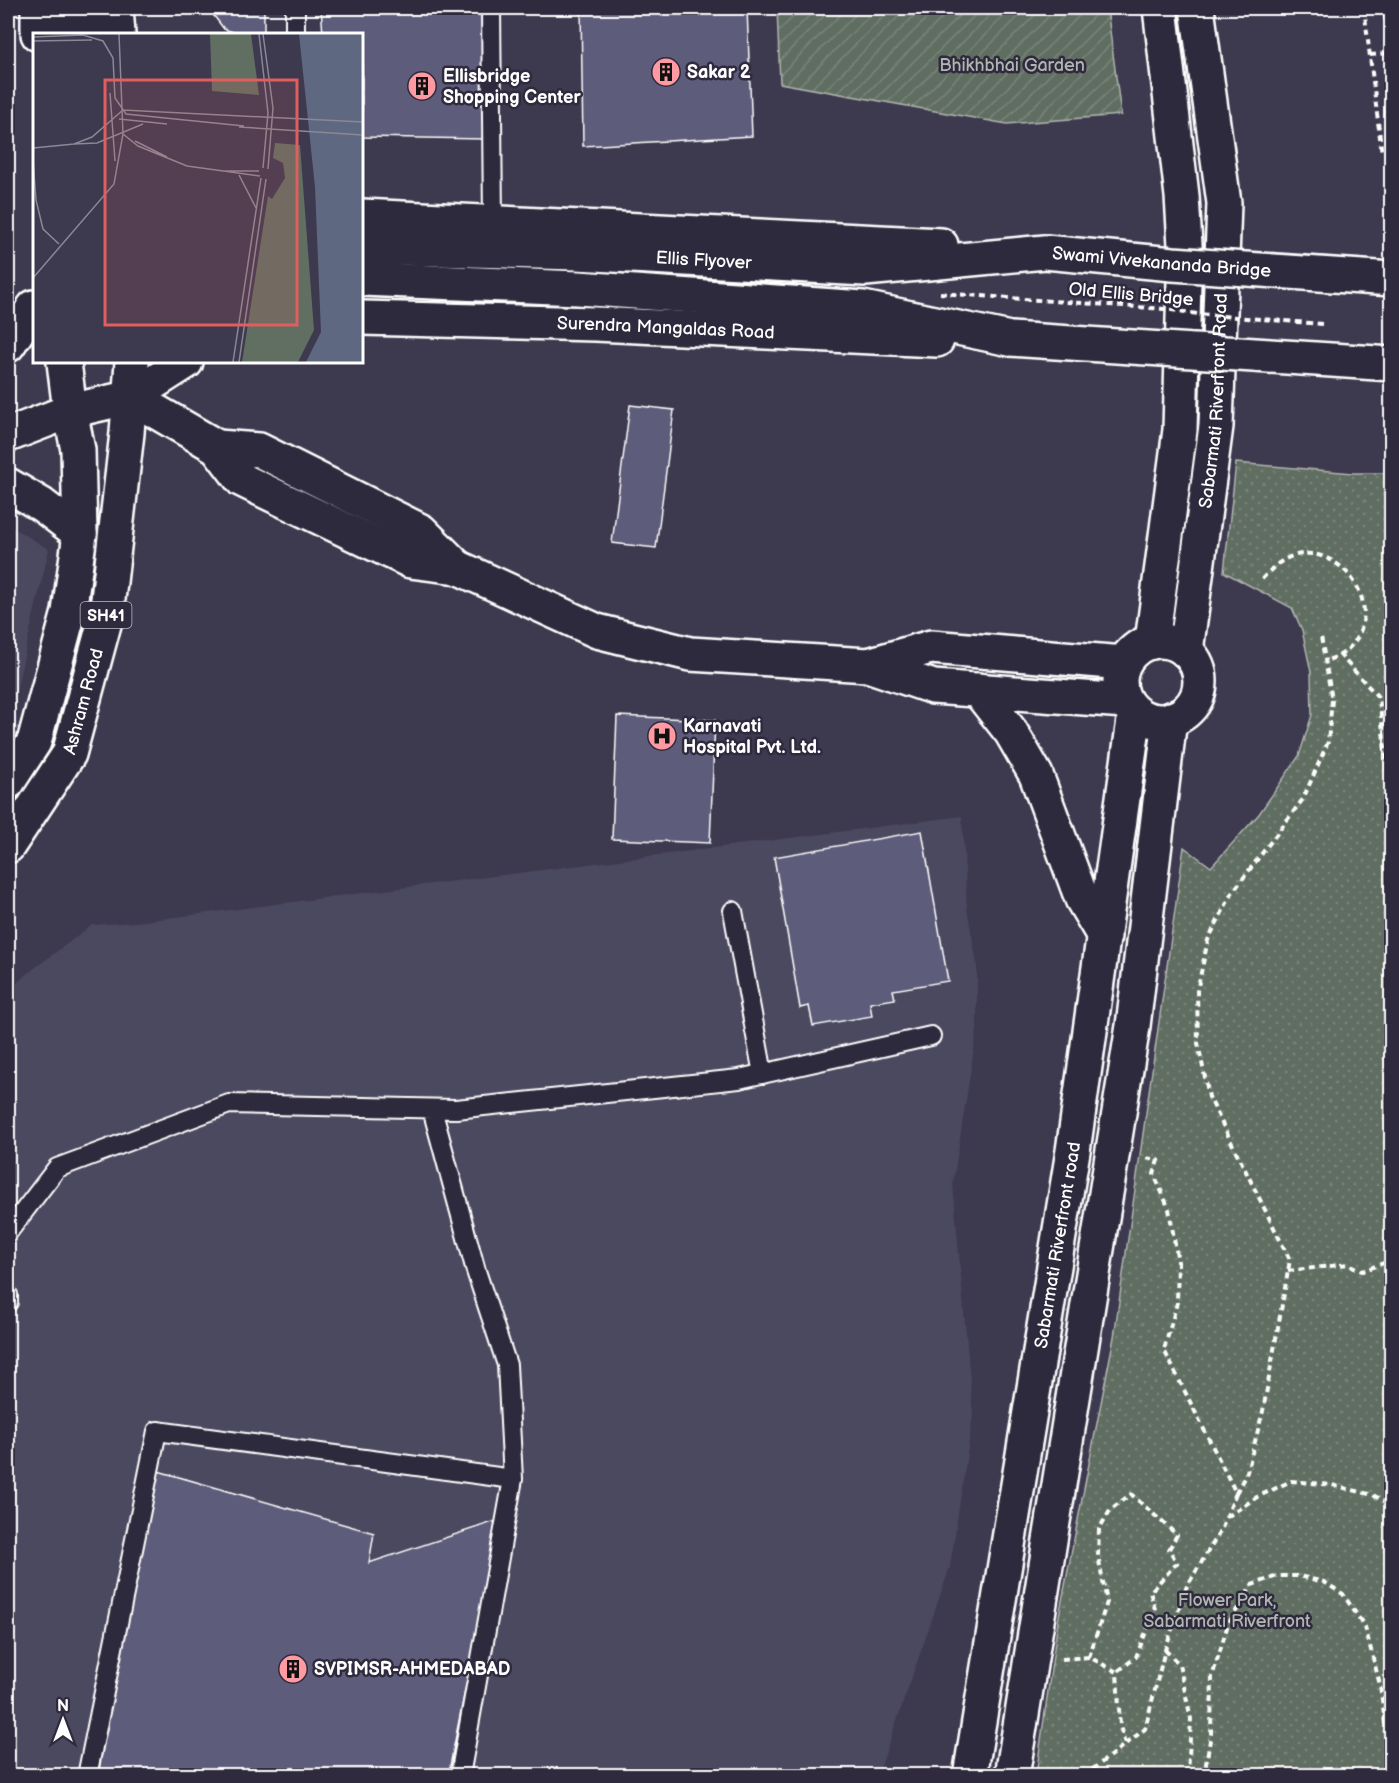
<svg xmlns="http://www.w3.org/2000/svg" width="1399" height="1783" font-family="'Balsamiq Sans',sans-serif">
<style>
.built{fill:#4b485f}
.grass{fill:url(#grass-dots);stroke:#b0b6b0;stroke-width:1.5}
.garden{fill:url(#garden-furrows);stroke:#b0b6b0;stroke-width:1.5}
.building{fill:#5d5c7a;stroke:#fff;stroke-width:1.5}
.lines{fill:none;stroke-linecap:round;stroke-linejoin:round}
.lane-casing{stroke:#fff;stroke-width:22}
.secondary-casing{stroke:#fff;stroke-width:38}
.primary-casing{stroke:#fff;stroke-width:38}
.path{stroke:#fff;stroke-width:4;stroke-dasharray:6 4.5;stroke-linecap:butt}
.lane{stroke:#2f2a3d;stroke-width:18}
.secondary{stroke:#2f2a3d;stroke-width:33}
.primary{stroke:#2f2a3d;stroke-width:33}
.secondary-bridge-casing{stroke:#fff;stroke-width:38;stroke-linecap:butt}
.path-bridge{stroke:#fff;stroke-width:4;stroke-dasharray:6 4.5;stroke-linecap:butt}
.secondary-bridge{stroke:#2f2a3d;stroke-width:33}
.labels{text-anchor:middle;stroke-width:5;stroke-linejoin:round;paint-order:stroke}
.shield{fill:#2f2a3d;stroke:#c1bfc5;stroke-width:1.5}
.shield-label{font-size:16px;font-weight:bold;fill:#fff}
.park-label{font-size:18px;fill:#b0b6b0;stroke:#2f2a3d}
.poi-label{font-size:18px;font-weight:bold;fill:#fff;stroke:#2f2a3d;text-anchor:start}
.street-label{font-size:18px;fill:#fff;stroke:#2f2a3d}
.inset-road{fill:none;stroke:#8b8895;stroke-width:1.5}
.view{fill:#e05e5e;fill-opacity:0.15;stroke:#e05e5e;stroke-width:3}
.inset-edge{fill:none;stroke:#fff;stroke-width:3}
</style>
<defs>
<pattern id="grass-dots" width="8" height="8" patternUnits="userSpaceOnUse" patternTransform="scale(1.5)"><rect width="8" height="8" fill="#616e62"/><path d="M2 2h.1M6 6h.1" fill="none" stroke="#79847a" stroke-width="1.8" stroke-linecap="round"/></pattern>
<pattern id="garden-furrows" width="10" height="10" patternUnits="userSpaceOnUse" patternTransform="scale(1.5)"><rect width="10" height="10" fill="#616e62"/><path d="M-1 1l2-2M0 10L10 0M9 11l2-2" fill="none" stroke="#79847a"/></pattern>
</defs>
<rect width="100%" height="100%" fill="#3d394f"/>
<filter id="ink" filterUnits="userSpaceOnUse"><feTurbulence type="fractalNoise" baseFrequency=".0167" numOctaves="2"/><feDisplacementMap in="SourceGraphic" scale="12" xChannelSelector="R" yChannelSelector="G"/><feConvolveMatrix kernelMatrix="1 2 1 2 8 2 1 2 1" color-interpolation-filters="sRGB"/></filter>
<g filter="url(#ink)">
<path class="built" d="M8,525L49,549L8,726Z
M962,816L967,908L977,964V1030L953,1183L973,1415L950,1567L878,1775L8,1776V992L24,976L92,925L136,922Z"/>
<path class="grass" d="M1236,463L1353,473H1391V1775H1036L1058,1621L1114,1337L1184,847L1211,867L1259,814L1299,756L1312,715L1311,672L1302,630L1292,608L1224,572Z"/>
<path class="garden" d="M777,8H1107L1121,115L1007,124L780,83Z"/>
<path class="building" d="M208,8H264V34H239L224,29Z
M321,8H481L485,139L362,137V34H323Z
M581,8H747L752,136L583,146Z
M630,405L674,410L656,548L612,543Z
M8,578L12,580L8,596Z
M617,716L715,720L710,843L612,839Z
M922,831L948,981L893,990L895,999L870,1003L872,1016L813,1026L809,1006L800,1008L774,857Z
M151,1469L374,1533L369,1563L499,1520L448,1776H98Z"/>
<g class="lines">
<g class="lane-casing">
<path id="lane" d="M295,8V34
M491,8L493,222
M733,911L763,1074
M432,1109L476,1271L507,1365L513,1479
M8,1232L57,1168L229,1104L456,1109L739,1079L931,1036
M8,1295V1302
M87,1776L157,1431L513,1479L460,1776"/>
</g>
<g class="secondary-casing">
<g id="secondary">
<path d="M64,8V34"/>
<path d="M92,8L93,34"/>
<path d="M362,216L941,245"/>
<path id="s1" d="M362,247L577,253L865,269L1045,252"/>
<path d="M362,279L578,288L863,308L1010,339"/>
<path id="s2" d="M362,318L595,324L937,340"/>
<path d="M8,345L34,307"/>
<path d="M131,397L217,447L242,480L410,561L457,567L597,631L690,654L868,665L933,687L1125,701"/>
<path d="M8,435L70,411L131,397L186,362"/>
<path d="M217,447L259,450L421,531L457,567"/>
<path d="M8,485L42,505L80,534"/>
<circle cx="1160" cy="681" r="40"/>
<path d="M1152,642L1180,430L1185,245L1182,196L1160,8"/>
<path id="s3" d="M1186,651L1216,426L1224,203L1197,8"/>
<path d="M868,665L931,647L1124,663"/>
<path d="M978,690L1011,732L1036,775L1082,899L1104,936"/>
<path id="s4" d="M970,1776L1073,1151L1135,713"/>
<path d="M1012,1776L1133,1026L1170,719"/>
</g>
</g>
<g class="primary-casing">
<g id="primary">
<path d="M38,8V34"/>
<path d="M116,8L118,34"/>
<path d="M8,782L34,742L69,612L80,534L78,450L70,411L64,362"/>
<path id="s5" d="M8,846L69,754L106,617L127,433L132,362"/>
</g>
</g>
<path class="path" d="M1364,8L1382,154
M1370,55L1390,53L1384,8
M1389,397L1387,422L1392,423
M1262,579C1267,574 1272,568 1279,563C1330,527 1395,605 1347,650C1342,655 1333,658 1326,661
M1339,654L1379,698L1392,807
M1288,1271L1348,1264L1362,1271L1392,1260
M1236,1493L1247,1472L1263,1411L1290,1260L1209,1097L1198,1043L1197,991L1208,940L1232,893L1303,799L1328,742L1332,700L1321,637
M1227,1517L1257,1497L1291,1481L1332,1485L1373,1495L1392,1506
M1165,1650L1179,1664L1191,1719L1188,1776
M1089,1657L1107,1602L1098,1556L1099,1529L1111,1509L1131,1494L1177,1535L1169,1549L1177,1563L1150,1592L1155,1609L1136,1657L1117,1672
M1062,1659L1089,1657L1117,1672L1120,1726L1125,1744
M1084,1776L1145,1729L1165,1650L1186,1588L1222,1528L1236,1493L1164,1350L1177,1303L1178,1262L1169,1209L1154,1174L1158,1160L1145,1158
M1204,1776L1211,1734L1212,1677L1228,1624L1252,1585L1277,1576H1299L1324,1582L1343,1594L1365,1627L1380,1685L1388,1744L1385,1776"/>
<use href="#lane" class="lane"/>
<use href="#secondary" class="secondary"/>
<use href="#primary" class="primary"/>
<g class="secondary-bridge-casing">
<g id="secondary-bridge">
<path id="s6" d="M1045,252L1173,264L1392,279"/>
<path d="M1010,339L1392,364"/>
</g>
</g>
<path class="path-bridge" d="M940,293L1165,309L1198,314L1322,324"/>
<use href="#secondary-bridge" class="secondary-bridge"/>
</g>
</g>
<defs>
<g id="building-disc" transform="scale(1.5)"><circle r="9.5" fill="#ff9aa2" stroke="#2f2a3d"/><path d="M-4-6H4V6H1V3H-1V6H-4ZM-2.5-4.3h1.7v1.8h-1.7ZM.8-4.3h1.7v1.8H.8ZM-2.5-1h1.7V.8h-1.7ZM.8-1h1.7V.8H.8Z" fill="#111"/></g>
<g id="hospital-disc" transform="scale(1.5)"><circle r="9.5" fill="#ff9aa2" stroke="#2f2a3d"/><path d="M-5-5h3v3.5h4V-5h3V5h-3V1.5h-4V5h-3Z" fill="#111"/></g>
</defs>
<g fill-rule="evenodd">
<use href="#building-disc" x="666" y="72"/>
<use href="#building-disc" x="422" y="86"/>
<use href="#hospital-disc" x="662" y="736"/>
<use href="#building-disc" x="293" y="1669"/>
</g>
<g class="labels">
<rect class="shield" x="80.5" y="602" width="51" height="26" rx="4.5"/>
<g class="shield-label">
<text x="106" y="621">SH41</text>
</g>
<g class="park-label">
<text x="1012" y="71">Bhikhbhai Garden</text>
<text x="1227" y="1606">Flower Park,<tspan x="1227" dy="21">Sabarmati Riverfront</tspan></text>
</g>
<g class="poi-label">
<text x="687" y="78">Sakar 2</text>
<text x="443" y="82">Ellisbridge<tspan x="443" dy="21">Shopping Center</tspan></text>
<text x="683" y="732">Karnavati<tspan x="683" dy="21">Hospital Pvt. Ltd.</tspan></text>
<text x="314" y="1675">SVPIMSR-AHMEDABAD</text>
</g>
<g class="street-label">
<text dy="6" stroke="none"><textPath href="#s1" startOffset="342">Ellis Flyover</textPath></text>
<text dy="6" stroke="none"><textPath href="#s6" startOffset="117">Swami Vivekananda Bridge</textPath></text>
<text transform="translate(1131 294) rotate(5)" y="6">Old Ellis Bridge</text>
<text dy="6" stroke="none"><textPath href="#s2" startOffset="304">Surendra Mangaldas Road</textPath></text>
<text dy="6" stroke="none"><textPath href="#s3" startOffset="252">Sabarmati Riverfront Road</textPath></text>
<text dy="6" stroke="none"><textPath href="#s5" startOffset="165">Ashram Road</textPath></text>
<text dy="6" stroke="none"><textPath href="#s4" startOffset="538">Sabarmati Riverfront road</textPath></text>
</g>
</g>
<g transform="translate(33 33)">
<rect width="330" height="330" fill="#3d394f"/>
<path d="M242,110L267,112L281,297L265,329H209L235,163L239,166L252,145L250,130L240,125Z" fill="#616e62"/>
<path d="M177,1H218L226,62L179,58Z" fill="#616e62"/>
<path d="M266,1H330V329H273L288,299L282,154Z" fill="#5e6981"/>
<path class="inset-road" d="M226,1L235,80L230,135M230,1L240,75L235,136M0,4L50,2L70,8L80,25L82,65L93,81L211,93M0,8L59,7M77,60L82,128M86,86L134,91M206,94L330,102M90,101L105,113L154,133L227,143M102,108L134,124M41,111L64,110L110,91M0,115L41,111L59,104L90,77L330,89M0,127L3,167L10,196L26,211M192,138H226M206,142L223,175M0,245L81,151L90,101L86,1M200,329L228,145M206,329L233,146"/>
<path class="view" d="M72,47H264V292H72Z"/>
<rect width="330" height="330" class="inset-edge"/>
</g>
<rect width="1399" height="1783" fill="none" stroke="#2f2a3d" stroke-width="30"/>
<rect x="15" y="15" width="1369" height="1753" fill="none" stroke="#fff" stroke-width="2" filter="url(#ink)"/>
<g transform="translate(63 1720)" stroke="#2f2a3d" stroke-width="4.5" paint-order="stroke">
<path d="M0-4.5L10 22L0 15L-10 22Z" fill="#ffffff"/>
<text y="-9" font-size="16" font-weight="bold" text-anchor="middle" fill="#ffffff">N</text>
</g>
</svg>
